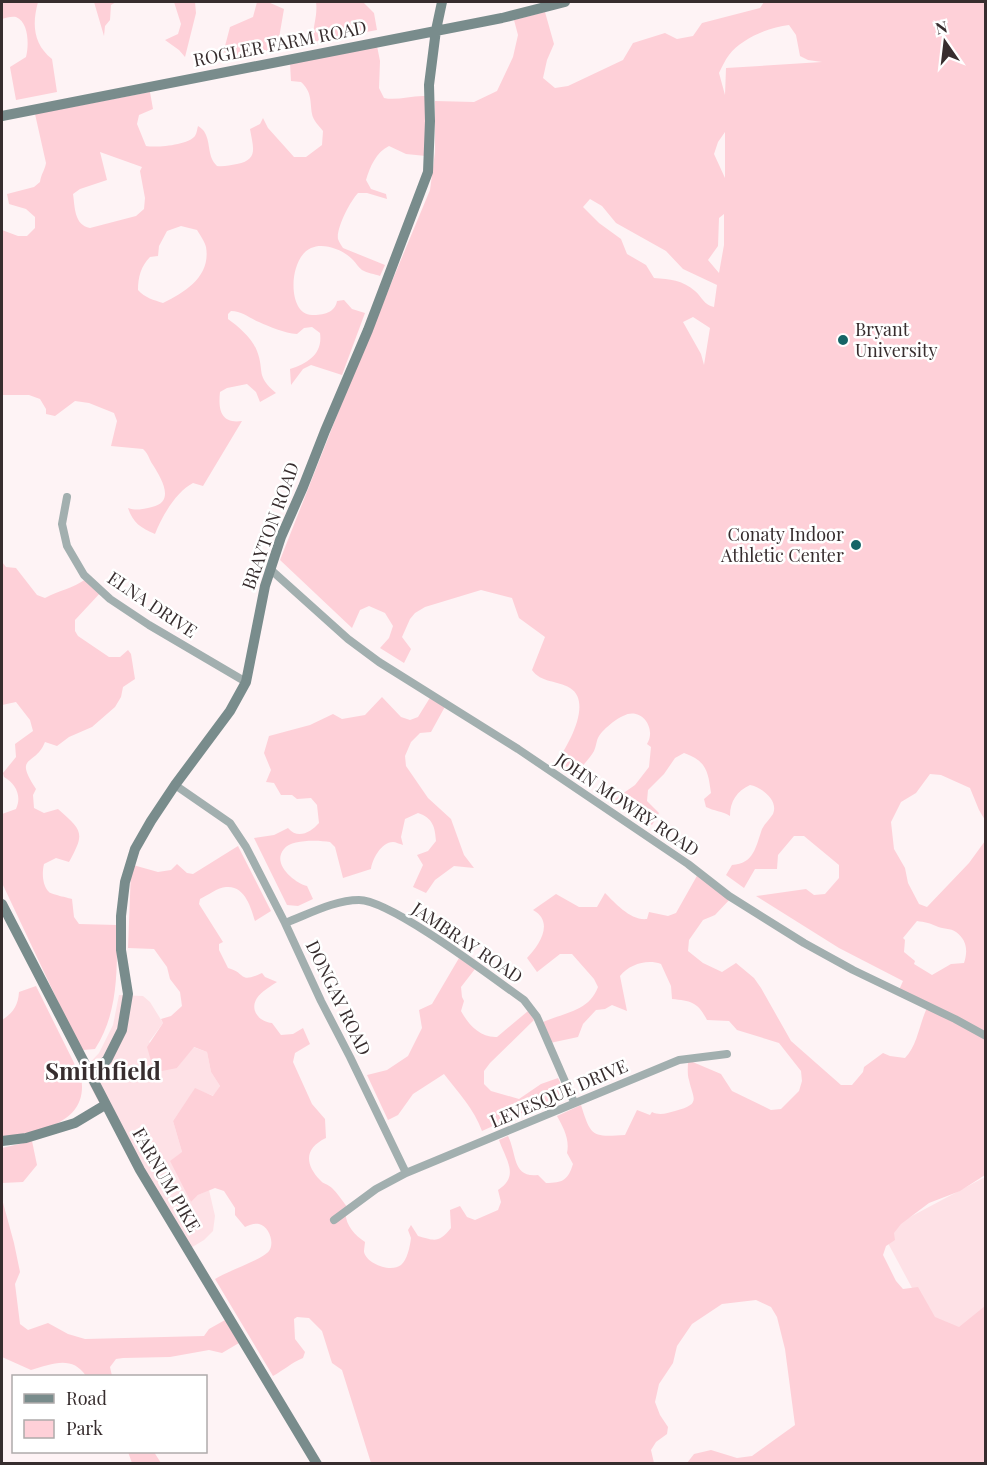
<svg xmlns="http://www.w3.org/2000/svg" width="987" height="1465" font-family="'Playfair Display',serif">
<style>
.built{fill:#fee1e6}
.green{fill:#fed0d8;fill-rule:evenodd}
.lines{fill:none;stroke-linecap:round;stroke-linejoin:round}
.street{stroke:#a2afaf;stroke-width:8}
.secondary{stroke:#798c8c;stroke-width:10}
.poi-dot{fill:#156466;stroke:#fff;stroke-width:2}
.labels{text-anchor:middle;stroke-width:5;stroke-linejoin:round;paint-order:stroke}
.street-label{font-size:18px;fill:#372d2e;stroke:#fff}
.poi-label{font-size:18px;fill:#372d2e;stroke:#fff;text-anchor:start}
.district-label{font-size:24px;font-weight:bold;fill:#372d2e;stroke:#fff}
</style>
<rect width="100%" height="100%" fill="#fef3f5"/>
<path class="built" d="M119,995L143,996L150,1002L163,1023L149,1042L177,1068L193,1047L207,1052L211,1072L220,1086L214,1096L195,1089L173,1121L182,1152L187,1192L191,1202L198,1195L209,1190L215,1216L213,1231L204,1240L189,1249L100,1104L84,1075L83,1070L99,1053L113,1025Z
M985,1177V1440L941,1342L882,1232Z"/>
<path class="green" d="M2,2H38C32,24 33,44 52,59L57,92L16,100L10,67L26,57C29,46 29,22 16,17C11,16 6,18 2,19Z
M94,2H116L111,5L110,20L105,26L104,36Z
M174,2H195L196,13L185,57L179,50L165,40L178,34L181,24Z
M257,2H268L284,9L279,38L281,48L226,59L224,50L230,27L253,17Z
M316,2H363L374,13L377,30L313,42C312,28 318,16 316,2Z
M764,2H985V820L979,810L970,788L941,775L930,774L916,793L901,802L891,822L894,849L905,868L908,883L919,904L927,907L969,863L985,841V1175L960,1191L929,1203L901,1224L894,1233L895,1240L886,1246L883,1255L896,1281L903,1289L918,1287L935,1317L959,1327L985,1306V1463H687L694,1454L711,1450L737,1458L752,1456L795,1425L785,1349L777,1317L771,1307L756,1300L722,1304L692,1324L677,1346L673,1363L659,1384L655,1402L660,1415L668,1427L667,1434L656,1442L651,1450L654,1463H371L342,1370L332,1363L322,1331L309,1318L297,1317L294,1319L295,1339L305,1352L303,1358C291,1363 284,1370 273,1376L215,1279C227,1271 262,1260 269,1251C275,1243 269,1226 259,1224C255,1223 250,1225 245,1227L235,1215V1208L224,1191L215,1188L198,1195L191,1202L170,1161L182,1152L173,1121L195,1088L213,1096L220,1086L211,1072L207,1052L194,1047L177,1068L162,1071L153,1068L147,1047L163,1023L161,1019L171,1016L182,1006L180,992L170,979L167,967L154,949L128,948L131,870L133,865L158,872L171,870L177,864L187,873L193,874L238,846L271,911L255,921C251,908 245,885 226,887C218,887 207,896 200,899L199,904L223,942L219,944V950L228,968C247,973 238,984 262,973L265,977L277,982C271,986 261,992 257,998C249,1011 260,1022 272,1023L281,1035L293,1034L303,1028L310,1044L295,1053L293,1062L312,1104L325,1119L326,1138C305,1148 304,1163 320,1180C323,1184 328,1184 332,1188C337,1193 342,1200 347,1207C342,1221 353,1234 365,1242C365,1243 364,1250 364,1252C367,1264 391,1273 401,1265C407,1260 410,1247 411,1238L408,1230L411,1225L418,1236C435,1241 439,1243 451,1228L450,1210L460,1206L467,1217L475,1220L498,1210L501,1202L498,1190C520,1176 506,1160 499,1140L508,1136C517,1154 512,1178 538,1175L546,1183C563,1183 568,1180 573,1164L567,1153C570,1139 563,1127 557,1116L581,1105C591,1137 592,1137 625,1135L637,1110L650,1115L652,1112C660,1116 667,1113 675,1111C702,1104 693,1099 689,1080C687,1074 688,1066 688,1060L721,1074L732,1091L771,1110L781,1109L799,1091L802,1081L801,1071L779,1043L737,1030L729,1021L707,1020C698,1002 691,1001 672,999L671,986L661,964C647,959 630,964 620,976L627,1011L612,1005L605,1009L596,1010L583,1024L578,1037L550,1043L541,1023C562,1013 589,1012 598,987L594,979L572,954H560L537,972L527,958C539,946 555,922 533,910L556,894L579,907H597L605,893C615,903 631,921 647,919L649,912L668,916L676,913L698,874L732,897L715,915L703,920L689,940L688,951L703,963L722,972L736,963L754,978L761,988L791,1041L841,1085H852L863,1072L864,1067L883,1053L890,1056L905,1058C918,1045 919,1023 928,1006L899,990L903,981L839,948L756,896L806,889L814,895L825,894L839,878V865L804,836H794L778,855L777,869H755L744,888L726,875L732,865C754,864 756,846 762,829C765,823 770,819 773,814C779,800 761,787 750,785C737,791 730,801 730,816C722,811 714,811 706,807L704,799L711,793C708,772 707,761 684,753L675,758L664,774L648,790L647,801L659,813L652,825L615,799L635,785L649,767L651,747L647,744C657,728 641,706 623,716C616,719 609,725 604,730C595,739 598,742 594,751C590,758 582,766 577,773L557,761C568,746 593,702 570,688C557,680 541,683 532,670L545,637L519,618L512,598L481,590L425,607L415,613L410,619L402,637L411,649L404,663L380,648L389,638L393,626L385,613L369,606L360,610L352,628L280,560L353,375L430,190L435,152V101L474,102L497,91L513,57L518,35L514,20L545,12L554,44L547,60L543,78L555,88L568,86L623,60L633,43L665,33L677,39L693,36L702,23L760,8ZM789,25L796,35L800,56L808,60L822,62L726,68L725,95L719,73C722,67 725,60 729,55C741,39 769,27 789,25ZM725,132V178L714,154L718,142ZM590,199L602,206L616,223L666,251L683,269L717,285L714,307C704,305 702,297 695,291C682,280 670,279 654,278L646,265L627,254L621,239L599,223L583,207ZM724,214V245L719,273L708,260L718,246L719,218ZM693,317L710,328L704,365L701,354L683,322ZM917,921C925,922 929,923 936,926C942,929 951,928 956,932C967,940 968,951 964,963L951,964L932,975L914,964L915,961L904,952L905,940L903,938Z
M377,46L380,61L379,88L384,98C397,101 412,95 426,96V156L406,154L389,146C376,152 370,167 366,180L371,189L386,194L387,199L367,193H358C351,200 336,228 338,239C339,242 341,245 343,248L385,265L380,276C375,274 367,273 362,270C359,268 356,263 353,260C344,250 324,242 311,248C288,258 287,315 312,315C323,315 335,313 337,301L344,300L352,309L365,313L342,375L311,365L303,369L291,385L290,369C308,363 323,354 320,333L312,327L304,328L297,334C284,333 270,327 259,322C249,318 242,311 231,311L228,314V319C239,327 252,338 257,351C265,372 255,375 276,393L260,402L256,392L247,384L227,388L220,392C218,410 221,424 242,421L203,486L193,483C176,492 162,516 155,534C141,528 133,523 128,508C137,511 143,509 152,507C176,502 161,478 153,465C149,460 149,454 143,449L111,446L117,421L114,413L89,403L75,401L55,416L46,414V409L40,399L29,395H2V230L18,236H27L35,228V217L26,209L9,204L7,194L34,187L40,182C41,174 45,170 46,163L35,114L150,92L153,109L139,115L137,124L146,146C157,148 188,145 195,136C197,133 197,129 198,126C201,128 204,130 205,133C211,144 207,156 217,166C224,167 230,165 237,164C259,160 253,147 250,129L260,124L263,118L268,128L294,157H306L322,145L323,131C319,126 313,120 312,114C310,101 312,92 301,82L291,81L290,63ZM100,152L142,167L140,171L145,198L144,209L136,216L90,228C74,225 75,207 73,194L80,189L107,180ZM181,226L197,230C200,235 205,242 206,247C211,276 186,292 163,303C154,300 145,298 138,290C138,277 141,266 150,257L158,256L159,246L167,231Z
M2,562L6,567L16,568L37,595L45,598C60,590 72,589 86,579L102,591L75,620V631L78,636L109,657H120L128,650L131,654L135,679L123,687L121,697L115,707L92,727L69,737L57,746L45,742C35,767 13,754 36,789L33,795L34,808L44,813L58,809C83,831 85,833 69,862L56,858L44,864C42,872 42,885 49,892C50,894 69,898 72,899L74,917L79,924L117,925C117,968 119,1012 95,1049L83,1050L78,1044L2,883V814L16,809C22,796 16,784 4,777L3,773L16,757L15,744L33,731L30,720L16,702L2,705Z
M431,696L447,703L431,732L420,733L411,742L405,756L406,766L428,798L451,819L464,855L474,868L454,866L435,880L426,893L413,887L423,865L417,855L428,851L436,841C435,827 433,818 418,813L405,819L401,837L403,845C399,844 396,842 393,842C381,842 372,860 371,869L343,878L335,847L330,842C319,840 291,839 284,849C271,864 295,883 307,886L313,899L298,906L287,905L254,838L274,835L288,828C298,840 311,832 319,823L317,805L311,798L297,799L292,795H281L274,783L266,782L271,770L264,753L269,736L310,725L333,714L342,719L365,715L382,697L401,717L410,720L418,717Z
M459,958L475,969L461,987L462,997L464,1001L461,1011C468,1024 480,1038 497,1037L528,1011L534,1020L490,1063L484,1071V1084L491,1091L519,1099L541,1084L558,1078L561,1084L559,1096L482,1131C474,1109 458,1092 444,1074L413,1094L398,1115L388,1120L367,1075L387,1070L408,1056L422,1028L419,1010L432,1004Z
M36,986L81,1077C90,1124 37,1133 2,1137V1020C13,1013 18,1006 19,992Z
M32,1141L37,1165L23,1182L2,1183V1148Z
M2,1199L14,1243L20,1272L15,1284L20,1324L28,1330L48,1323L68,1334L85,1339L204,1336L209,1329L225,1320L239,1343L222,1353L209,1350L170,1357L123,1358L116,1359L110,1367L112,1376H86C72,1355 52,1364 31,1370L2,1357Z
M128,1452H154L161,1463H132Z"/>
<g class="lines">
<path class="street" d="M67,497L62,524L67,546L84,575L110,599L149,625L246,682
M270,569L348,639L379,662L518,749L688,864L729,896L804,943L853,970L955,1019L986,1036
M175,785L230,823L246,847L285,923L321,1001L350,1057L406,1173
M285,923C309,914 334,900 359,900C391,900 493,978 524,1000L537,1017L574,1102
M334,1220L376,1189L406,1173L679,1060L727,1054"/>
<path class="secondary" d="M2,116L502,18L565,2
M2,904L140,1170L317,1464
M91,1074L107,1060L122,1030L128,994L121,950V916L125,882L135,849L151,821L175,785L230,711L246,682L265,586L281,537L303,487L325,431L368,330L428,172L430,121L429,85L436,30L442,2
M2,1141L26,1138L75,1123L105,1105"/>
</g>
<g class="poi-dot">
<circle cx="843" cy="340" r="6"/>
<circle cx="856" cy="545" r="6"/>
</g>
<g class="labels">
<g class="street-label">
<text transform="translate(280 44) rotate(-11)" y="6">ROGLER FARM ROAD</text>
<text transform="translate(271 526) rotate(-70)" y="6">BRAYTON ROAD</text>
<text transform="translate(152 605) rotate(34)" y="6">ELNA DRIVE</text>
<text transform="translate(627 805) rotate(34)" y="6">JOHN MOWRY ROAD</text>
<text transform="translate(467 943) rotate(34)" y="6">JAMBRAY ROAD</text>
<text transform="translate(338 998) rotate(64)" y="6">DONGAY ROAD</text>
<text transform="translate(559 1094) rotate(-23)" y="6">LEVESQUE DRIVE</text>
<text transform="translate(166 1180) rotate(60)" y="6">FARNUM PIKE</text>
</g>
<g class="poi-label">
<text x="855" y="336">Bryant<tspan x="855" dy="21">University</tspan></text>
<text x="844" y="541" text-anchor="end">Conaty Indoor<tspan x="844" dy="21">Athletic Center</tspan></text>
</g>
<g class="district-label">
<text x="103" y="1080">Smithfield</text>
</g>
</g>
<rect width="987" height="1465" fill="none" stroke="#372d2e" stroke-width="6"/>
<rect x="12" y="1375" width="195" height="78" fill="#ffffff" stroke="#afabab" stroke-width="1.5"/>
<rect x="24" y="1394" width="30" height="9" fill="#798c8c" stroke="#afabab" stroke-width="1.5"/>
<text x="66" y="1405" font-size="18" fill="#372d2e">Road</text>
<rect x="24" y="1420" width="30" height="18" fill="#fed0d8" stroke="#afabab" stroke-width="1.5"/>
<text x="66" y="1435" font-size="18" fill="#372d2e">Park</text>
<g transform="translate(945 42) rotate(346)" stroke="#ffffff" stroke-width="4.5" paint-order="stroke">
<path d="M0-4.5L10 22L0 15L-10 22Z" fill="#372d2e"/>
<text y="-9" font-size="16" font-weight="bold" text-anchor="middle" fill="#372d2e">N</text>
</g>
</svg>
